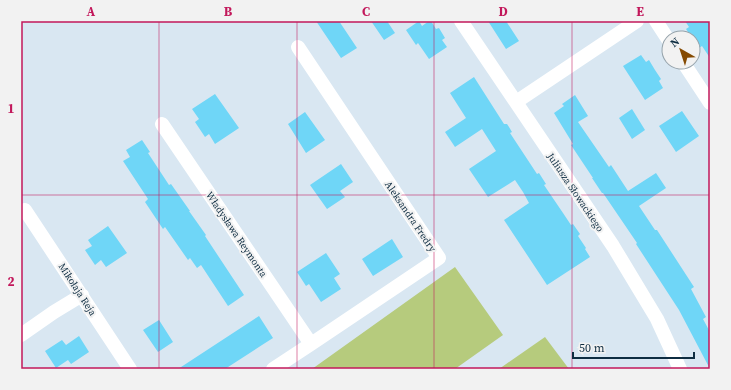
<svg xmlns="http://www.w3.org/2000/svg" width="731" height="390" font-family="'Source Serif 4',serif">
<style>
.green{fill:#b6cb7d}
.building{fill:#6fd6f7}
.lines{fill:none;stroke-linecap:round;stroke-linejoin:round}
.minor{stroke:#fff;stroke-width:14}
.grid{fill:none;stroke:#c2185b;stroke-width:1;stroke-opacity:0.55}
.labels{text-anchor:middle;stroke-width:4;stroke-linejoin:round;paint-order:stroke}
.street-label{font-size:10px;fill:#0d2c41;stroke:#f2f2f2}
.neatline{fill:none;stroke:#c2185b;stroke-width:1.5}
.grid-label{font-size:13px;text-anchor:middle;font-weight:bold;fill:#c2185b}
</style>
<rect width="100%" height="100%" fill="#d9e7f2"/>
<path class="green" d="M455,267L503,335L455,369H312Z
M545,337L569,369H499Z"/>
<path class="building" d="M316,21H339L357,48L341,58Z
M371,21H387L395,33L384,40Z
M419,21L422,26L429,21H431L436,29L439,28L445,38L442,40L447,47L429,59L418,43L416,45L406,30Z
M488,21H506L519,41L506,49Z
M685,21H710V58L702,46L699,48L686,29L689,27Z
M641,55L646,62L649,60L655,70L661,79L659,81L663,88L645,100L623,66Z
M474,77L504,124H507L509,127L512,132L510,133L537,174L539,173L546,184L544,185L563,213L571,225L573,224L580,234L578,236L586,248L585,249L590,257L547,285L504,220L529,203L523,192L515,180L488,197L469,169L496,151L482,129L455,147L445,132L466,118L450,93Z
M215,94L239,128L215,144L209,134L205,137L195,122L199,119L192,109Z
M575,95L588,116L578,122L609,167L611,165L628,191L656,173L666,188L639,206L655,230H657L694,287L691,289L706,317L703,319L710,332V369L679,310L636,244L637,243L603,193H602L592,178H593L571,145L573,144L554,113L564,106L562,104Z
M632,109L645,130L632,139L619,118Z
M682,111L699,136L676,152L659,126Z
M305,112L325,140L306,153L288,124Z
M142,140L150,152L148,153L169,185L171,184L190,211H189L206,235L205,236L244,295L228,306L201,265L197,268L190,258L188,260L165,227L163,229L145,202L148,199L123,161L130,157L126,150Z
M341,164L353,182L340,191L345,197L327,209L310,185Z
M108,226L127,253L106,267L101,260L95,265L85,250L92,246L88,240Z
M392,239L403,257L373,276L362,259Z
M326,253L340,274L334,278L341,289L321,302L309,284L306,286L297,272Z
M259,316L273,338L262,345L225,369H178Z
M159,320L173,342L158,352L143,330Z
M79,336L89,352L71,364L68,360L56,368L45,351L62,340L66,345Z"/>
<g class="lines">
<path class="minor" d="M461,21L613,246L657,319L680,369
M656,21L669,41
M683,62L710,103
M516,102L637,21
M162,124L311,344
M25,210L130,369
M21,335L54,312L82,295
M273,369L311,344L439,258L298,47"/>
</g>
<path class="grid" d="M159,21V369M297,21V369M434,21V369M572,21V369M21,195H710"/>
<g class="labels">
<g class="street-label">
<text transform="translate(576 192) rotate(56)" y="4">Juliusza Słowackiego</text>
<text transform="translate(411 216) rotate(56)" y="4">Aleksandra Fredry</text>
<text transform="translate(237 234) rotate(56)" y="4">Władysława Reymonta</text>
<text transform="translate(78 289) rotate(57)" y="4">Mikołaja Reja</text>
</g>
</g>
<rect width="731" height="390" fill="none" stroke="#f2f2f2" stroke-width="44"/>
<g transform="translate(681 50) rotate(321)"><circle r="19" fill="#f2f2f2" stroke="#96a3ab"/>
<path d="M0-3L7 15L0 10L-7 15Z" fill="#854a02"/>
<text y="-6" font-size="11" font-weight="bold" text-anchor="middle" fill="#0d2c41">N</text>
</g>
<path d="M573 352v6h121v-6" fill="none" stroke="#0d2c41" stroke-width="2"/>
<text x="579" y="352" font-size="12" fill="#0d2c41" stroke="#f2f2f2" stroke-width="3" paint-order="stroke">50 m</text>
<rect x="22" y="22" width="687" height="346" class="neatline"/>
<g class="grid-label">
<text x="91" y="16">A</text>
<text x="228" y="16">B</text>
<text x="366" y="16">C</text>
<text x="503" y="16">D</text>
<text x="640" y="16">E</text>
<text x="11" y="113">1</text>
<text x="11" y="286">2</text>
</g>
</svg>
